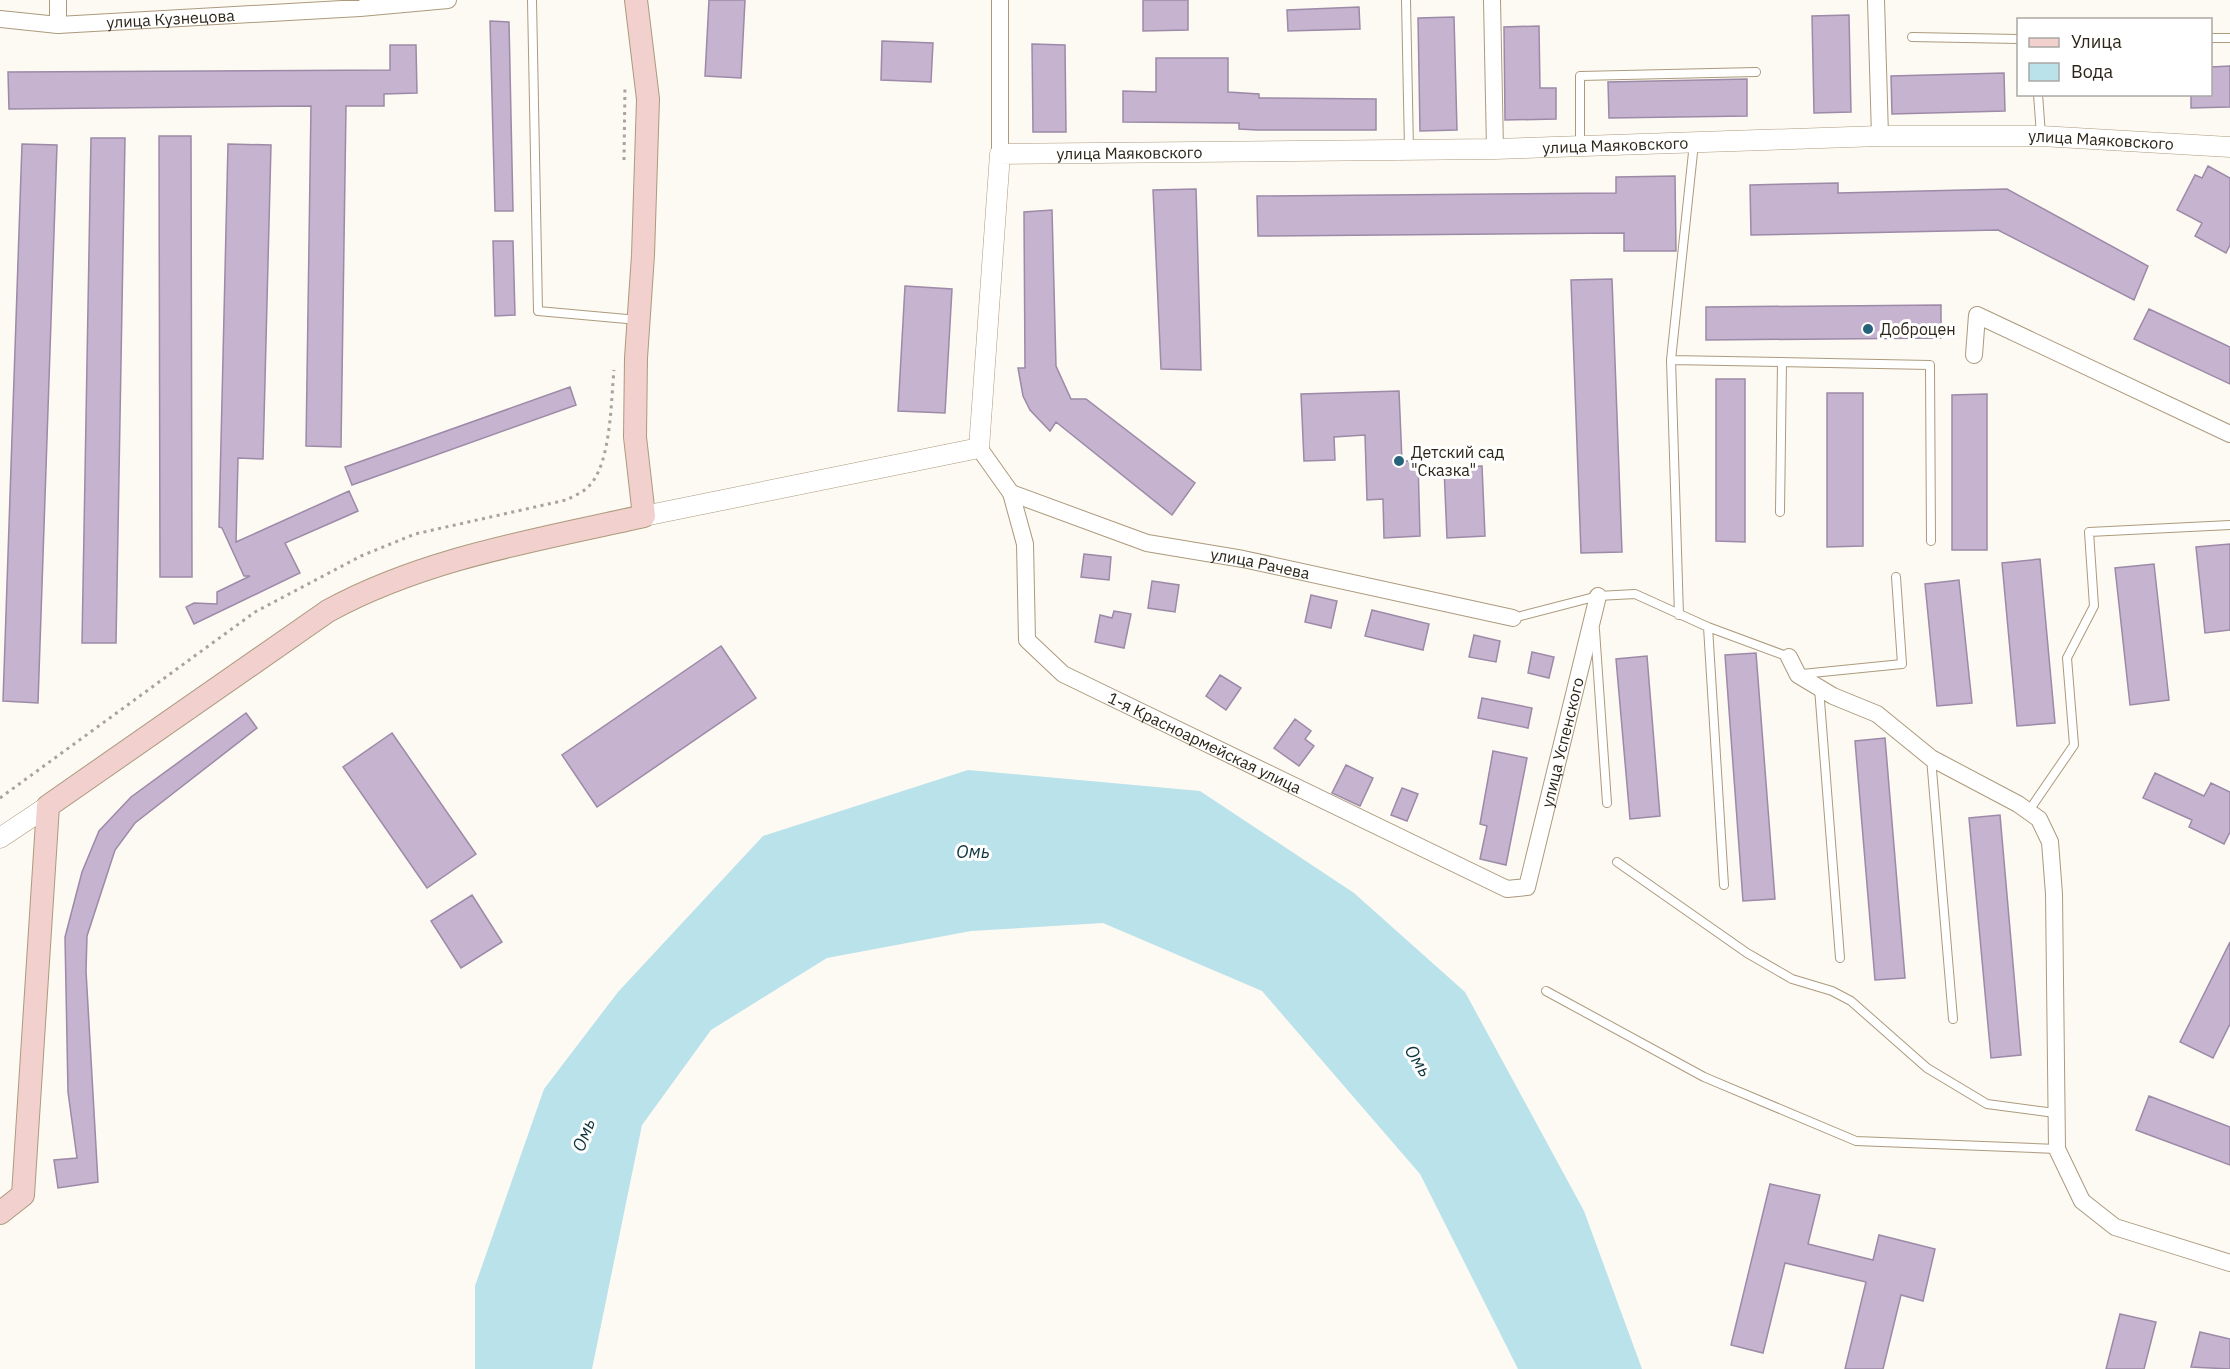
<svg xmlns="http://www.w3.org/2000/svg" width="2230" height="1369" font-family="'IBM Plex Sans',sans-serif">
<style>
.water{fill:#b9e2eb}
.building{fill:#c5b3d0;stroke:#9c8aa7;stroke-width:1.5}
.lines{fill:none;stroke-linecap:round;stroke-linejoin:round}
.service-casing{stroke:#ac9a7c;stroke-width:10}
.minor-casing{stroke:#ac9a7c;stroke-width:18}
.tertiary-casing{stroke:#ac9a7c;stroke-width:21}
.secondary-casing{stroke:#ac9a7c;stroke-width:24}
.path{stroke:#a9a49b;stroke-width:3;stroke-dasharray:3 4.5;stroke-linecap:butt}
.service{stroke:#fff;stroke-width:8}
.minor{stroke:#fff;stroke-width:16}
.tertiary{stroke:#fff;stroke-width:20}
.secondary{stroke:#f2d0ce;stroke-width:22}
.poi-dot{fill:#26637a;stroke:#fff;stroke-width:2}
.labels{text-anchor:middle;stroke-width:6;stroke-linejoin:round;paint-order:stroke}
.street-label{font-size:16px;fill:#2c2519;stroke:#fff}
.poi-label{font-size:16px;fill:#2c2519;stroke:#fff;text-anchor:start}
.water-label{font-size:18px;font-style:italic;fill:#0f363e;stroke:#fff}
</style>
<rect width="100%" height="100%" fill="#fdf9f3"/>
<path class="water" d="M968,770L1200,791L1354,893L1465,992L1584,1211L1642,1369H1518L1420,1174L1262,991L1103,923L971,931L827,958L711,1030L642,1125L592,1369H475V1286L544,1089L618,992L763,836Z"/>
<path class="building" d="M709,0H745L741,78L705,76Z
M1143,0H1188V30L1143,31Z
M1359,7L1360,29L1288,31L1287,10Z
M1849,15L1851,112L1814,113L1812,16Z
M1454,17L1457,130L1420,131L1418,18Z
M490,21L509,22L513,211H495Z
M1539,26L1540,88H1556V119L1505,120L1504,27Z
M882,41L933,43L931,82L881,80Z
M1032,44L1065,45L1066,132H1033Z
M390,45H416L417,93L384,94V106H346L341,447L306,446L311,106L9,109L8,72L390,70Z
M1156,58H1228V92L1259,94V98L1376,99V130H1257L1239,129V123L1123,122V91L1156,92Z
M2230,66V107L2191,108V94H2211V67Z
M2004,73L2005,111L1892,114L1891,76Z
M1747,79V116L1609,118L1608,82Z
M159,136H191L192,577H160Z
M91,138H125L116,643H82Z
M22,144L57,145L38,703L3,701Z
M228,144L271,145L263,459L238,458L236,542L349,491L358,511L285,543L300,573L194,624L186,607L194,603L217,604V592L250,576H244L222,528L219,527Z
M2208,166L2230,178V245L2226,253L2195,236L2202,223L2177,210L2195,175L2202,178Z
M1675,176L1676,251H1624V233L1258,236L1257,196L1616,193V177Z
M1838,183V193L2007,189L2148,266L2134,300L1998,230L1751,235L1750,185Z
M1196,189L1201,370L1161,369L1153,190Z
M1052,210L1056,366L1071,399H1086L1195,483L1172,515L1056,422L1050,431L1030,410L1023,396L1018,368H1025L1024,212Z
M493,241H513L515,315L495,316Z
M1612,279L1622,552L1581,553L1571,280Z
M905,286L952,289L945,413L898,411Z
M1941,305V338L1706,340V307Z
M2149,309L2230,347V384L2134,339Z
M1716,379H1745V542L1716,541Z
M570,387L576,405L352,485L345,467Z
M1399,391L1402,461H1418L1420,536L1384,538L1383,499L1367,500L1365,435L1334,437L1335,460L1304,461L1301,394Z
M1827,393H1863V546L1827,547Z
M1987,394V550H1952V395Z
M1482,466L1485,536L1447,538L1444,468Z
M2230,544V630L2205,633L2196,547Z
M1084,554L1111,557L1109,580L1081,577Z
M2040,559L2055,723L2017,726L2002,563Z
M2154,564L2169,700L2130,705L2115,568Z
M1959,580L1972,703L1937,706L1925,584Z
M1152,581L1179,585L1175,612L1148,608Z
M1311,595L1337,601L1331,628L1305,622Z
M1372,610L1429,624L1423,650L1365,636Z
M1114,611L1131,614L1124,648L1095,642L1100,615L1112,618Z
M1474,635L1500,641L1496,662L1469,657Z
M721,646L756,698L597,807L562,755Z
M1532,652L1554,657L1549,678L1528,673Z
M1756,653L1775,899L1743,901L1725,655Z
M1647,656L1660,816L1630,819L1616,659Z
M1220,675L1241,688L1226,710L1206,696Z
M1482,698L1532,708L1528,728L1478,718Z
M246,713L257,728L135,823L115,850L87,936L86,971L98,1182L58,1188L54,1160L77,1158L68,1092L65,937L82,872L99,831L131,797Z
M1295,719L1311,731L1305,739L1314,746L1299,766L1274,748Z
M392,733L476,854L427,888L343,767Z
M1885,738L1905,978L1875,980L1855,741Z
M1493,751L1527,758L1506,865L1480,859L1487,826L1480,824Z
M1346,765L1373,778L1360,806L1332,793Z
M2155,773L2204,796L2211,783L2230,792V832L2224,844L2189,827L2192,820L2143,798Z
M1402,788L1418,794L1407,821L1391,815Z
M2000,815L2021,1055L1991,1058L1969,818Z
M472,895L502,942L461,968L431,921Z
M2230,942V1024L2213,1058L2180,1042Z
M2149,1096L2230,1127V1165L2136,1130Z
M1770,1184L1820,1195L1808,1244L1873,1260L1879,1235L1935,1249L1923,1301L1901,1295L1883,1369H1845L1866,1282L1785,1263L1763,1353L1731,1345Z
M2120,1314L2156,1322L2144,1369H2106Z
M2200,1332L2230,1339V1369L2191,1367Z"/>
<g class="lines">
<g class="service-casing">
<path id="service" d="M532,0L538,311L638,320
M1406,0L1409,150
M1912,37L2018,39
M2210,38H2230
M2038,94L2041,135
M1694,143L1671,360L1930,365L1931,541
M1580,146V76L1756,72
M1671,360L1679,615
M1780,512L1782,362
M1513,618L1598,596L1635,594L1708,627L1789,657
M1708,627L1724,885
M1595,630L1607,803
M1802,674L1902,664L1896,577
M1819,688L1840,958
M1931,758L1953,1019
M2028,812L2074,745L2067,658L2094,606L2089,532L2230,525
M1617,862L1747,953L1792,979L1832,991L1851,1001L1927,1068L1987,1104L2055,1113
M1546,991L1704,1077L1856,1141L2057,1149"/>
</g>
<g class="minor-casing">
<g id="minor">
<path d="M1492,0L1495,149"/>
<path d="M1876,0L1880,136"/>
<path id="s1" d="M0,19L58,25L360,8L448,0"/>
<path d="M58,25V0"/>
<path d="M1000,154V0"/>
<path d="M1974,355L1977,315L2230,434"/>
<path id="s2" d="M979,448L1011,493L1025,544L1027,640L1063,674L1507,889L1527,887L1598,596"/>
<path id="s3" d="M1011,493L1147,543L1243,559L1513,618"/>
<path d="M1789,657L1798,675L1833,696L1877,714L1931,758L2018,804L2039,819L2050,842L2054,894L2057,1149L2082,1201L2115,1227L2230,1263"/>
</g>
</g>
<g class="tertiary-casing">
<g id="tertiary">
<path id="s4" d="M644,516L979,448L1000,154L1495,149L1880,136H2041L2230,147"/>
<path d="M0,838L48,806"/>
</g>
</g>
<g class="secondary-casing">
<path id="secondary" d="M0,1213L23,1195L48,806L328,611C425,558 537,540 644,516L635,437L636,358L643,255L648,99L636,0"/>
</g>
<path class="path" d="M624,160L625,86
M0,798L255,612L361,556L415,534L566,500C574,496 584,492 590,485C611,462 611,401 614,370"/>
<use href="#service" class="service"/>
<use href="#minor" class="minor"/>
<use href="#tertiary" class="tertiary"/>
<use href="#secondary" class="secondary"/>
</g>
<g class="poi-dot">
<circle cx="1868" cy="329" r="6"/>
<circle cx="1399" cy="461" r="6"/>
</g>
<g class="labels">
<g class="street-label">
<text dy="6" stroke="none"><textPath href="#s1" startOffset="171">улица Кузнецова</textPath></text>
<text dy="6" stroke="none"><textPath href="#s4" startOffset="1738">улица Маяковского</textPath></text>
<text dy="6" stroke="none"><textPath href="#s4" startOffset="1252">улица Маяковского</textPath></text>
<text dy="6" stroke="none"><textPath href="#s4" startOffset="766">улица Маяковского</textPath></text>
<text dy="6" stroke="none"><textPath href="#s3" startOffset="260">улица Рачева</textPath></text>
<text dy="6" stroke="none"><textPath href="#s2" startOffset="916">улица Успенского</textPath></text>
<text dy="6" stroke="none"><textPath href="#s2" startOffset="411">1-я Красноармейская улица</textPath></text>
</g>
<g class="poi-label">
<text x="1880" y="335">Доброцен</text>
<text x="1411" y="458">Детский сад<tspan x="1411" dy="18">"Сказка"</tspan></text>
</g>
<g class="water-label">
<text x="973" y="858">Омь</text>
<text transform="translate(1418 1061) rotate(58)" y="6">Омь</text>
<text transform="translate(584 1135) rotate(-69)" y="6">Омь</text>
</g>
</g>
<rect x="2017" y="18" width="195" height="78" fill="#ffffff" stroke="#aba8a3" stroke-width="1.5"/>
<rect x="2029" y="38" width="30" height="9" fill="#f2d0ce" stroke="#aba8a3" stroke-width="1.5"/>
<text x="2071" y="48" font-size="18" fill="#2c2519">Улица</text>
<rect x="2029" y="63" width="30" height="18" fill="#b9e2eb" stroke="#aba8a3" stroke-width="1.5"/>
<text x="2071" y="78" font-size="18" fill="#2c2519">Вода</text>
</svg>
